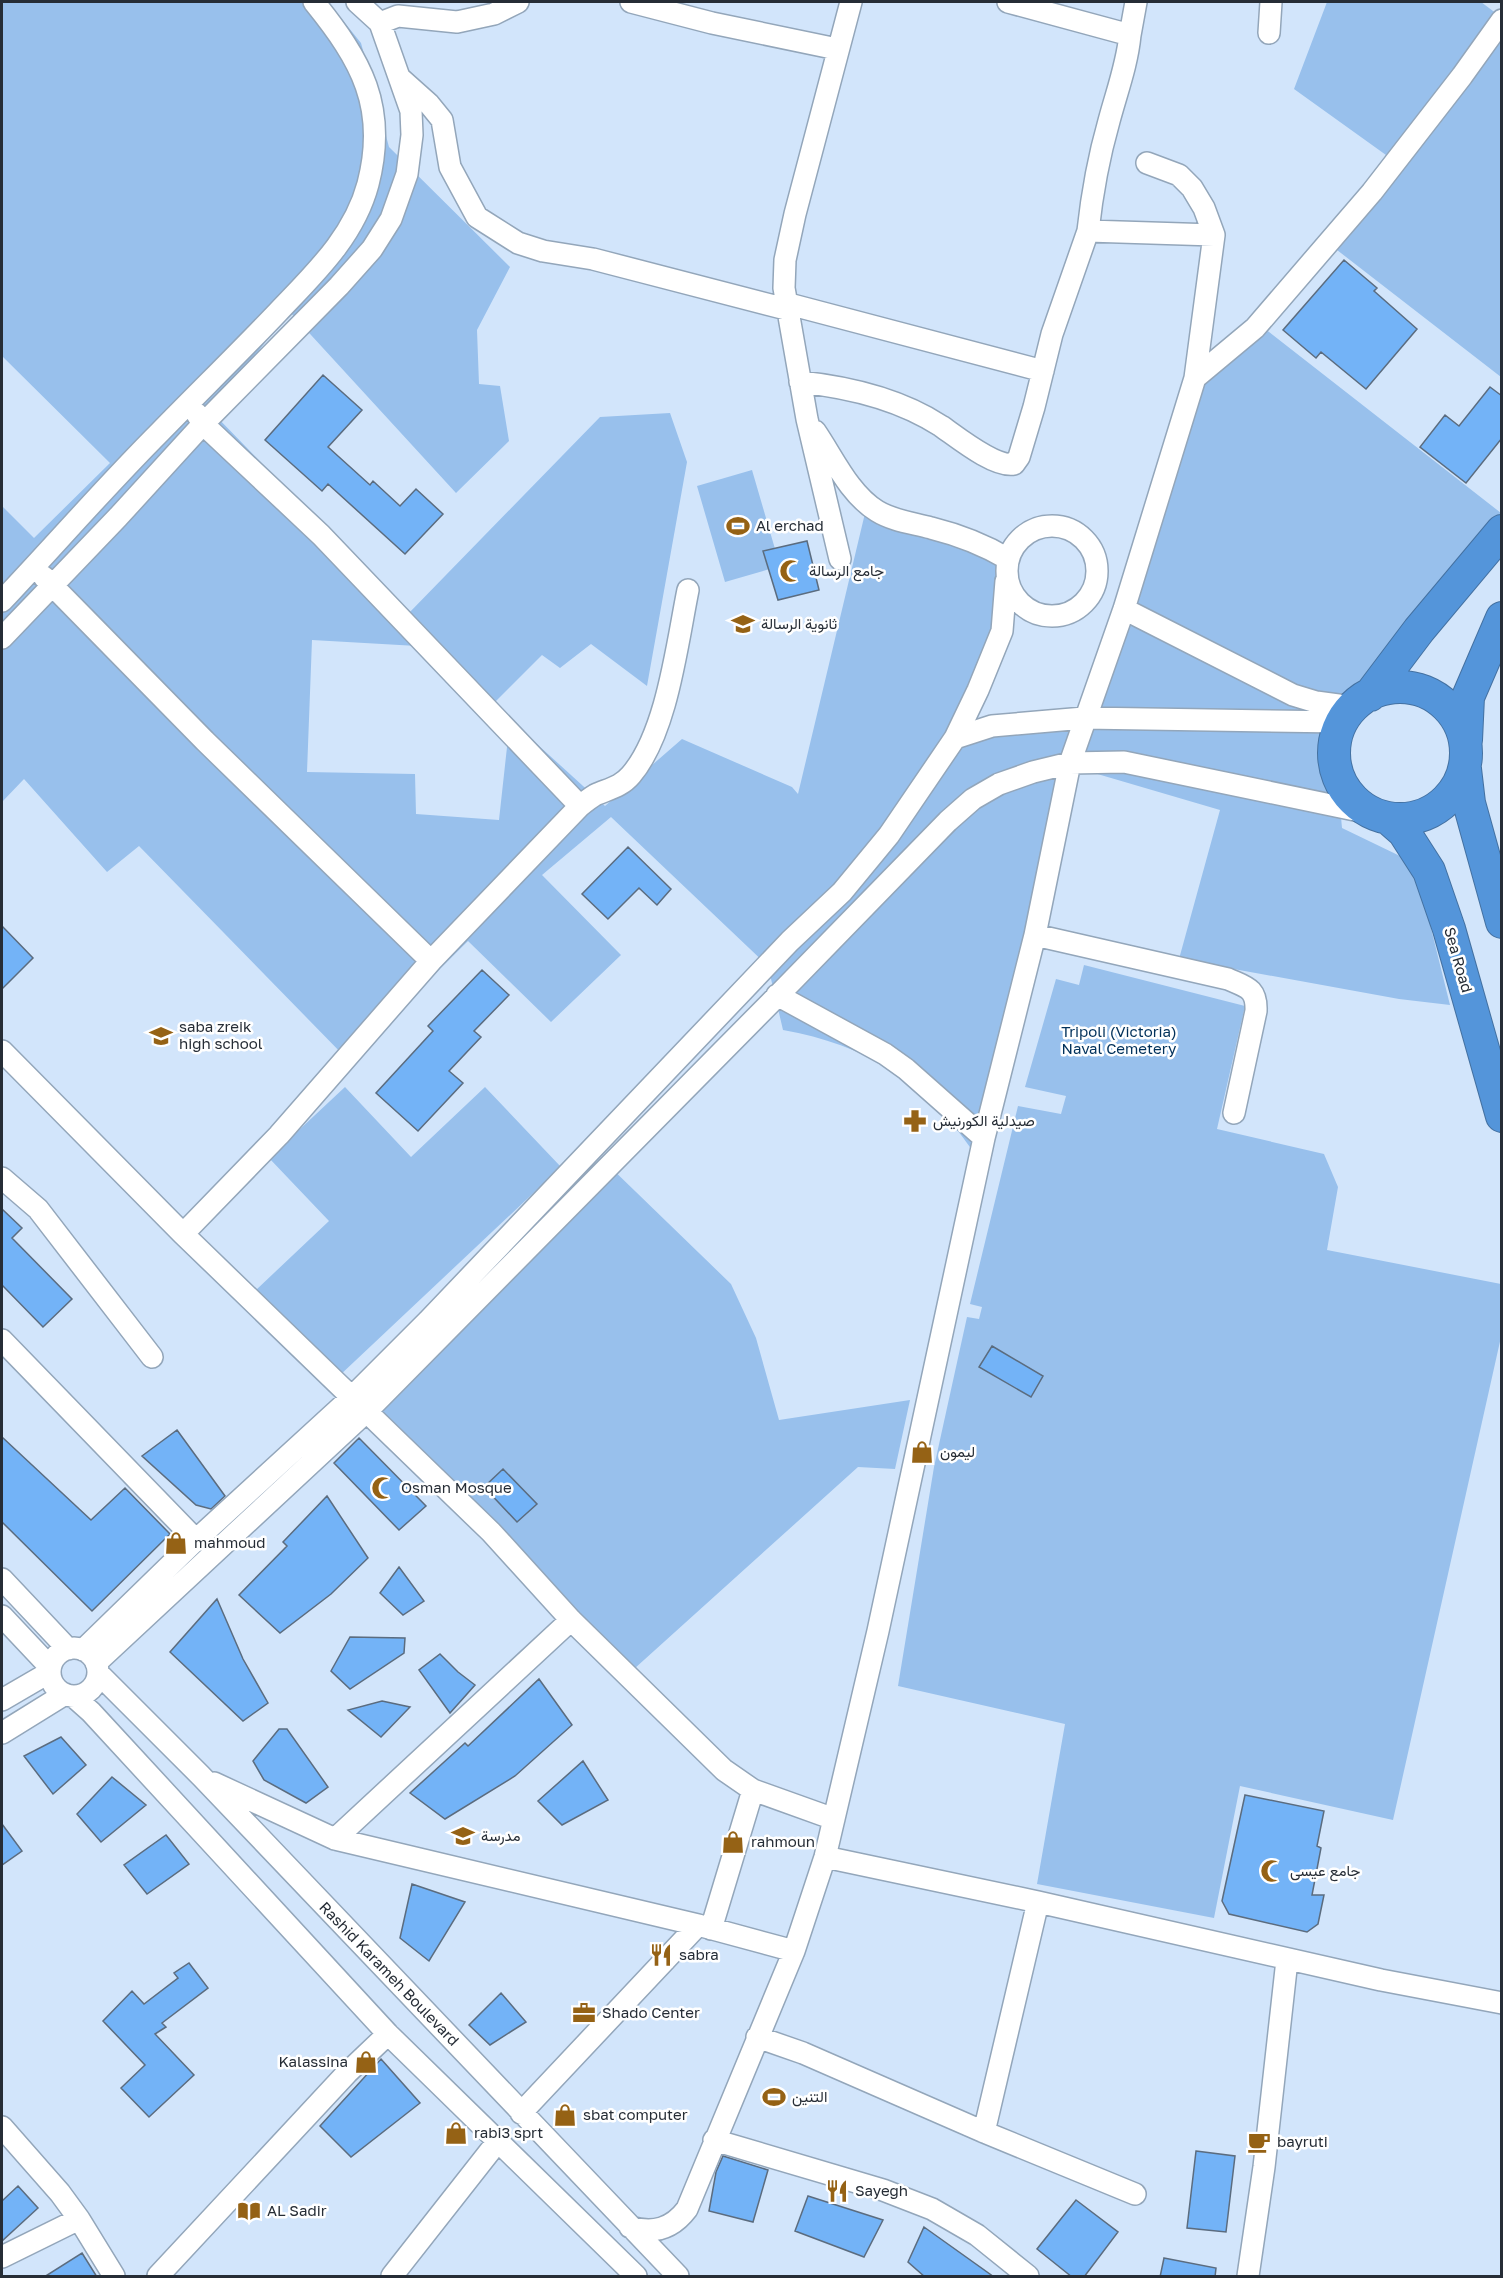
<svg xmlns="http://www.w3.org/2000/svg" width="1503" height="2278" font-family="'Golos Text',Vazirmatn,sans-serif">
<style>
.green{fill:#98c0ec;fill-rule:evenodd}
.building{fill:#73b3f7;stroke:#5b6c7f;stroke-width:1.5}
.lines{fill:none;stroke-linecap:round;stroke-linejoin:round}
.minor-casing{stroke:#93a6ba;stroke-width:24}
.highway-casing{stroke:#4471a1;stroke-width:34}
.minor{stroke:#fff;stroke-width:21}
.highway{stroke:#5495da;stroke-width:32}
.labels{text-anchor:middle;stroke-width:5;stroke-linejoin:round;paint-order:stroke}
.poi-label{font-size:15px;fill:#262d36;stroke:#fff;text-anchor:start}
.street-label{font-size:15px;fill:#262d36;stroke:#fff}
.park-label{font-size:15px;fill:#01315b;stroke:#fff}
</style>
<rect width="100%" height="100%" fill="#d2e5fb"/>
<path class="green" d="M2,2H328L361,43L389,147L510,267L477,330L479,384L500,386L509,441L456,493L289,311L212,412L408,614L600,417L670,413L687,462L647,686L591,644L560,668L542,655L493,704L605,806L682,739L792,787L798,794L866,509L999,549L998,595L991,649L969,719H1095L1200,373L1260,325L1501,513L1332,718L1342,828L1400,856L1421,888L1450,1005L1399,999L1179,959L1220,810L1077,768L972,1150C924,1080 866,1045 783,1030L768,966L611,817L542,875L621,955L551,1022L468,941L348,1060L139,846L107,872L24,779L2,802V506L34,538L110,463L2,356ZM312,640L417,646L508,738L499,820L416,814L415,774L307,772Z
M1327,2H1481L1501,17V377L1328,243L1386,155L1294,89Z
M752,470L780,566L725,582L697,486Z
M1084,965L1245,1006L1217,1129L1324,1154L1338,1187L1327,1250L1501,1284V1337L1393,1820L1240,1786L1214,1918L1037,1884L1065,1724L898,1686L934,1467L967,1317L979,1319L982,1307L970,1304L1018,1106L1061,1114L1066,1096L1025,1087L1056,979L1079,985Z
M345,1087L411,1157L485,1087L561,1167L338,1377L256,1290L329,1221L269,1158Z
M604,1161L731,1284L756,1338L779,1420L910,1400L895,1469L858,1467L624,1678L351,1403Z"/>
<path class="building" d="M1344,260L1377,288L1374,291L1417,329L1366,389L1321,352L1316,358L1283,330Z
M323,375L362,410L328,447L370,485L373,481L400,506L416,489L443,514L405,554L328,484L322,491L265,440Z
M1490,387L1502,396V438L1466,483L1420,447L1445,415L1459,426Z
M807,541L819,590L778,600L763,551Z
M628,847L671,889L657,905L639,888L608,919L582,894Z
M2,926L33,958L2,989Z
M482,970L509,995L474,1031L481,1037L449,1071L463,1083L418,1131L376,1093L433,1031L428,1026Z
M2,1209L22,1228L12,1238L72,1299L43,1327L2,1285Z
M992,1346L1043,1376L1031,1397L979,1367Z
M177,1430L225,1496L211,1509L196,1505L142,1456Z
M2,1437L91,1520L125,1488L170,1534L92,1611L2,1522Z
M359,1438L426,1506L399,1530L334,1463Z
M503,1469L537,1504L517,1522L484,1487Z
M327,1496L368,1558L331,1594L280,1633L239,1595L287,1546L283,1542Z
M399,1567L424,1601L403,1615L380,1593Z
M217,1599L243,1659L268,1703L243,1721L170,1652Z
M350,1637L405,1638L404,1653L350,1689L331,1671Z
M440,1654L458,1672L475,1685L450,1713L419,1670Z
M539,1679L572,1725L515,1776L445,1819L410,1793L465,1743L468,1746Z
M382,1701L410,1707L381,1737L348,1710Z
M279,1729H287L328,1787L306,1803L264,1780L253,1761Z
M61,1737L86,1765L53,1794L24,1756Z
M583,1761L608,1800L562,1825L538,1801Z
M112,1777L146,1805L101,1842L77,1814Z
M1245,1795L1324,1811L1317,1846L1321,1848L1312,1895H1324L1318,1924L1307,1932L1229,1914L1222,1901Z
M2,1824L22,1851L2,1865Z
M166,1835L189,1864L147,1894L124,1865Z
M412,1884L465,1902L429,1961L400,1938Z
M189,1963L208,1988L162,2023L166,2027L155,2034L194,2075L149,2117L121,2088L145,2065L103,2021L132,1991L144,2004L178,1978L174,1973Z
M501,1993L526,2022L490,2045L469,2025Z
M381,2059L420,2103L351,2157L320,2126Z
M1196,2151L1235,2156L1226,2232L1187,2228Z
M723,2156L768,2170L753,2222L709,2211L716,2172Z
M18,2186L38,2208L2,2241V2201Z
M808,2196L883,2220L864,2257L795,2231Z
M1076,2200L1118,2232L1084,2277H1072L1037,2249Z
M924,2227L994,2277H925L908,2262Z
M82,2253L97,2277H44Z
M1164,2258L1216,2268L1215,2277H1160Z"/>
<g class="lines">
<g class="minor-casing">
<path id="minor" d="M631,2L712,23L837,49
M1008,2L1130,35C1127,65 1117,91 1109,121C1099,156 1092,194 1088,231L1214,235
M380,23L398,16L457,22L494,14L518,2
M1269,33L1271,2
M1130,35L1136,2
M401,79L429,104L442,120L450,167L477,217L518,243L543,251L593,259L786,309
M785,303L1043,371
M1195,378L1255,328L1372,192L1462,76L1502,20
M800,382C848,387 901,400 941,426C957,437 995,468 1014,464L1019,457L1034,407L1052,334L1088,231
M197,414L203,424L321,535L580,806
M815,431C833,457 849,494 877,511C893,521 913,523 931,528C959,535 983,544 1008,559
M1007 571a45 45 0 1 1 90 0a45 45 0 1 1-90 0Z
M840,559L807,419L784,288L785,260L795,214L851,2
M44,577L205,741L431,961
M2,601C55,545 105,487 160,432C199,392 239,353 278,312C314,274 354,237 368,184C388,107 361,60 314,2
M1124,609L1293,695L1316,702L1353,707
M2,638L118,517L203,424L339,286L372,249L391,219L407,174L412,135L411,111L380,23L357,2
M955,738L978,690L1002,631L1006,581
M1035,935L1228,979C1246,987 1257,988 1256,1011L1234,1113
M777,995L885,1054L906,1069L984,1138
M2,1051L183,1234L491,1532L571,1620L724,1770L753,1790L834,1819
M2,1178L38,1209L152,1357
M183,1234L279,1135L431,961L580,806C585,802 590,798 595,795C608,789 621,787 631,775C667,733 677,644 688,590
M2,1340L196,1540
M2,1579L68,1649
M2,1616L50,1667
M50 1672a24 24 0 1 1 48 0a24 24 0 1 1-48 0Z
M83,1650L196,1540L352,1397L428,1321L790,941L842,892L889,835L955,738L992,726L1084,718L1342,722
M96,1663L367,1411L792,981L948,821L973,799L999,784L1033,772L1070,763L1124,762L1374,814
M98,1673L201,1776L678,2276
M73,1696L91,1712L388,2034L636,2276
M2,1700L50,1672
M2,1733L65,1694
M214,1783L335,1839L698,1925L794,1951
M335,1839L571,1620
M825,1857L1038,1902L1381,1980L1502,2003
M711,1929L753,1790
M757,2037L803,2053L984,2132L1135,2194
M521,2113L698,1925
M2,2127L60,2193L79,2219L114,2276
M984,2132L1038,1902
M714,2140L883,2190L932,2209L977,2235L1028,2276
M630,2227C653,2234 672,2229 687,2209L794,1951L825,1857L878,1631L984,1138L1035,935L1070,763L1124,609L1195,378L1214,235L1204,208L1192,188L1179,175L1147,163
M2,2257L79,2219
M158,2276L347,2073L388,2034
M392,2276L498,2141
M1248,2276L1264,2167L1287,1960"/>
</g>
<g class="highway-casing">
<path id="highway" d="M1334 753a66 66 0 1 1 132 0a66 66 0 1 1-132 0Z
M1370,695L1419,630L1502,531
M1466,740L1468,697L1502,618
M1465,769L1469,803L1502,922
M1388,818L1404,832L1429,871L1449,929L1502,1116"/>
</g>
<use href="#minor" class="minor"/>
<use href="#highway" class="highway"/>
</g>
<defs>
<g id="stadium-bare" transform="scale(1.8)"><path d="M0-5a6.5 5 0 1 0 0 10a6.5 5 0 1 0 0-10ZM-3.5-1.8h7v3.6h-7Z" fill="#956215" stroke="#fff" stroke-width="2.5" paint-order="stroke"/></g>
<g id="mosque-bare" transform="scale(1.8)"><path d="M3.5-4.9A6 6 0 1 0 3.5 4.9A5 5 0 1 1 3.5-4.9Z" fill="#956215" stroke="#fff" stroke-width="2.5" paint-order="stroke"/></g>
<g id="school-bare" transform="scale(1.8)"><path d="M0-5L7-2L0 1L-7-2ZM-4 1L0 2.5L4 1V4Q0 6-4 4Z" fill="#956215" stroke="#fff" stroke-width="2.5" paint-order="stroke"/></g>
<g id="pharmacy-bare" transform="scale(1.8)"><path d="M-2-6h4v4h4v4h-4v4h-4v-4h-4v-4h4Z" fill="#956215" stroke="#fff" stroke-width="2.5" paint-order="stroke"/></g>
<g id="shop-bare" transform="scale(1.8)"><path d="M-5-2.5h2.3a2.7 3.5 0 0 1 5.4 0H5L5.5 6h-11ZM-1.5-2.5h3a1.5 2.3 0 0 0-3 0Z" fill="#956215" stroke="#fff" stroke-width="2.5" paint-order="stroke"/></g>
<g id="restaurant-bare" transform="scale(1.8)"><path d="M-5-6h1v4h1v-4h1v4h1v-4h1v5L-1.5 .5V6h-2V.5L-5-1ZM5-6V6H3V1.5H1.5Q1.5-4 5-6Z" fill="#956215" stroke="#fff" stroke-width="2.5" paint-order="stroke"/></g>
<g id="office-bare" transform="scale(1.8)"><path d="M-6-3h4V-5.5h4V-3h4V5H-6ZM-1-4.5V-3h2v-1.5ZM-6 0V1H6V0Z" fill="#956215" stroke="#fff" stroke-width="2.5" paint-order="stroke"/></g>
<g id="cafe-bare" transform="scale(1.8)"><path d="M-5.5-4.5H6V0H3Q3 3.5 0 3.5H-2.5Q-5.5 3.5-5.5 0ZM3-3.2v2h1.7v-2ZM-6 4.5H4V6H-6Z" fill="#956215" stroke="#fff" stroke-width="2.5" paint-order="stroke"/></g>
<g id="library-bare" transform="scale(1.8)"><path d="M-6-4Q-3-5.5-.7-3.5V5Q-3 3-6 4ZM6-4Q3-5.5 .7-3.5V5Q3 3 6 4Z" fill="#956215" stroke="#fff" stroke-width="2.5" paint-order="stroke"/></g>
</defs>
<g fill-rule="evenodd">
<use href="#stadium-bare" x="738" y="526"/>
<use href="#mosque-bare" x="791" y="571"/>
<use href="#school-bare" x="743" y="624"/>
<use href="#school-bare" x="161" y="1036"/>
<use href="#pharmacy-bare" x="915" y="1121"/>
<use href="#shop-bare" x="922" y="1452"/>
<use href="#mosque-bare" x="383" y="1488"/>
<use href="#shop-bare" x="176" y="1543"/>
<use href="#school-bare" x="463" y="1836"/>
<use href="#shop-bare" x="733" y="1842"/>
<use href="#mosque-bare" x="1272" y="1871"/>
<use href="#restaurant-bare" x="661" y="1955"/>
<use href="#office-bare" x="584" y="2013"/>
<use href="#shop-bare" x="366" y="2062"/>
<use href="#stadium-bare" x="774" y="2097"/>
<use href="#shop-bare" x="565" y="2115"/>
<use href="#shop-bare" x="456" y="2133"/>
<use href="#cafe-bare" x="1259" y="2142"/>
<use href="#restaurant-bare" x="837" y="2191"/>
<use href="#library-bare" x="249" y="2211"/>
</g>
<g class="labels">
<g class="poi-label">
<text x="756" y="531">Al erchad</text>
<text x="809" y="576">جامع الرسالة</text>
<text x="761" y="629">ثانوية الرسالة</text>
<text x="179" y="1032">saba zreik<tspan x="179" dy="17">high school</tspan></text>
<text x="933" y="1126">صيدلية الكورنيش</text>
<text x="940" y="1457">ليمون</text>
<text x="401" y="1493">Osman Mosque</text>
<text x="194" y="1548">mahmoud</text>
<text x="481" y="1841">مدرسة</text>
<text x="751" y="1847">rahmoun</text>
<text x="1290" y="1876">جامع عيسى</text>
<text x="679" y="1960">sabra</text>
<text x="602" y="2018">Shado Center</text>
<text x="348" y="2067" text-anchor="end">Kalassina</text>
<text x="792" y="2102">التنين</text>
<text x="583" y="2120">sbat computer</text>
<text x="474" y="2138">rabi3 sprt</text>
<text x="1277" y="2147">bayruti</text>
<text x="855" y="2196">Sayegh</text>
<text x="267" y="2216">AL Sadir</text>
</g>
<g class="street-label">
<text transform="translate(1458 960) rotate(74)" y="5">Sea Road</text>
<text transform="translate(389 1974) rotate(46)" y="5">Rashid Karameh Boulevard</text>
</g>
<g class="park-label">
<text x="1119" y="1037">Tripoli (Victoria)<tspan x="1119" dy="17">Naval Cemetery</tspan></text>
</g>
</g>
<rect width="1503" height="2278" fill="none" stroke="#262d36" stroke-width="6"/>
</svg>
